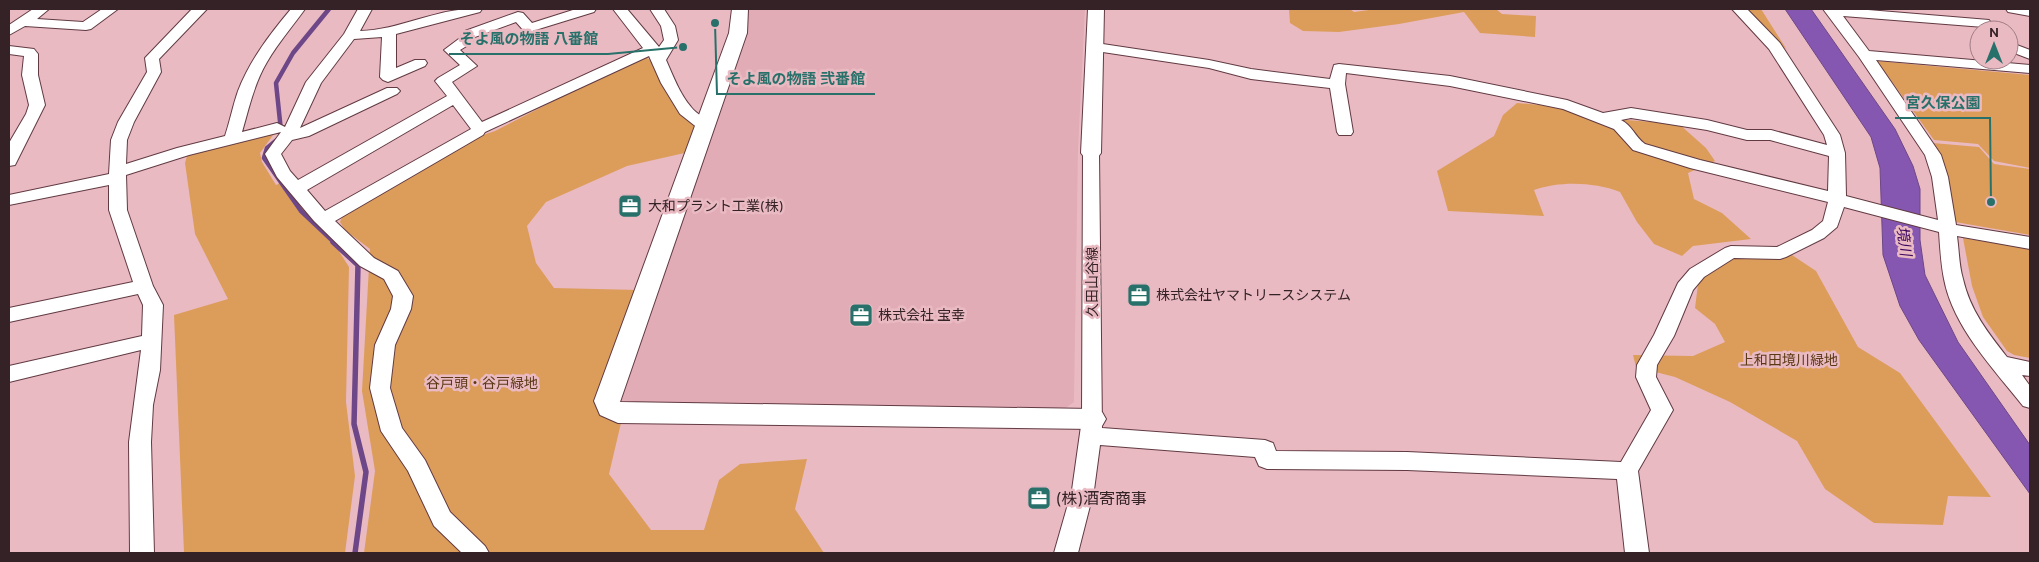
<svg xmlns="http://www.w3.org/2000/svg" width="2039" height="562" font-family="Overpass,'Noto Sans JP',sans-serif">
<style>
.built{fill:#e2acb6}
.green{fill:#dc9d5b}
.water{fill:#8657b1;stroke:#6d4787}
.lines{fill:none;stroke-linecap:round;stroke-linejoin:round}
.stream-far1{stroke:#6d4787;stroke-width:4.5}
.stream{stroke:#6d4787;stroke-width:5.5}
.minor-casing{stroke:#613a42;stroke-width:2}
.tertiary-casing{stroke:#613a42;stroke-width:2}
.minor{fill:#fff;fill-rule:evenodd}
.tertiary{fill:#fff;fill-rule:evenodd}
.labels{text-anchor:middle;stroke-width:5;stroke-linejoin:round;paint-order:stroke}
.poi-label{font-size:14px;fill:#342226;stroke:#eabac3;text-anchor:start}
.street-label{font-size:14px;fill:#342226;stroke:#eabac3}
.park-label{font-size:14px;fill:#5a3914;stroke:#eabac3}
.water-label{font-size:15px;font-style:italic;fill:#3d095f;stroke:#eabac3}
.near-poi-label{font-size:16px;fill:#342226;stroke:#eabac3;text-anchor:start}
.leader{fill:none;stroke:#28716a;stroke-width:2}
.callout-dot{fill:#28716a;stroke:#eabac3;stroke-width:2}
.callout-label{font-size:15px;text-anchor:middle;font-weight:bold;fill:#28716a;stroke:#eabac3;stroke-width:5;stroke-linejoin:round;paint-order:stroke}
</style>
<rect width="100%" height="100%" fill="#eabac3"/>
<path class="built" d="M746,9H1085L1078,150L1074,402L1063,410L625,406L618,398L744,33Z"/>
<path class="green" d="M1289,9H1350L1354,12L1376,9H1496L1502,14L1536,16L1535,37L1480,33L1464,12L1399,24L1339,32L1303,31L1290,23Z
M1745,9H1761L1787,50Z
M643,55L654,63C661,93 677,108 697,129L689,152L627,166L546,202L527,226L536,263L554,288L639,290L601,398L621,423L609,474L651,530H704L719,480L740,464L807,459L795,509L824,553H364L375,471L362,391L370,249L345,230L340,222L343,215L480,136L495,131Z
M1877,61L2030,75V168L1994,161L1978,144L1934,140Z
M1517,103L1540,105L1613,119L1679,124L1706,148L1715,161L1688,173L1694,199L1722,213L1751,239L1693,246L1682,256L1654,244L1637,222L1620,192C1594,182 1560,181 1534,190L1544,216L1448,211L1437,171L1494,136L1503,115Z
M276,131L260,153L262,162L276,185L286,180L330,237L349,267L346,402L355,476L345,553H184L174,315L228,299L195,234L185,163L189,149Z
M1933,143L1979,147L1994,164L2030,169V235L1955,222Z
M1963,238L2030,249V358L2014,355L2007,351L1983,317L1972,286Z
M1789,253L1816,271L1858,347L1900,373L1991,497L1948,496L1943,525L1874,523L1825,489L1797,441L1730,402L1675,377L1636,367L1633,355L1693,356L1725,342L1715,324L1695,308L1699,276L1731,257Z"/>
<path class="water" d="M1785,9H1811L1895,129L1913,166L1920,189V240L1925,275L1958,342L2030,445V494L1919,340L1900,306L1883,255L1880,168L1871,137Z"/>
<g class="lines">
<path class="stream-far1" d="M281,131L276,83L293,53L329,9
M278,139L267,148L264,158L301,211L335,243"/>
<path class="stream" d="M333,242L358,265L354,424L366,472L355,553"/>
<g class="minor-casing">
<path id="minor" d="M33,9H49L37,19L83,22L102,9H118L91,29L86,30L25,26L9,35V25Z
M192,9H207L159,59L161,72L134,122L127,140L126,164L177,148L225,136C230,121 233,105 238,91C250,60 270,34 291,9H305C292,27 278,43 267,62C254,84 249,108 242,132L277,123L285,127L306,82L344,34L358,9H372L360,31C402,30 440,6 482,9L480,12L396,34V68L415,60H425L427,63L425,66L388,82L383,80L380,77L382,37L354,39L321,83L300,128L387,88H397L400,91L397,94L309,136L292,140L281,154L290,171L298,180L447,96L435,81L438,78L460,65L444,50L460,38L465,31L518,12L523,13L532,23L576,9H596L594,12L529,32L524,31L516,22L475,37L470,44L460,50L477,66L452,82L482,122L643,48L613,9H627L659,47L664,40L661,26L650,9H664L675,26L678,40L666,60C673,76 680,94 691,107C697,115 707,118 713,126L711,129H699L680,114L661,83L649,56L485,132L483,135L335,221L374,258L398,271L413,296L411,309L395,345L390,388L402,428L425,460L450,512L485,546L489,553H462L434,526L408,471L381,431L370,388L375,345L391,309L393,296L384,279L360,266L314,221L277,177L265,154L281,132L189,155L126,175L127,210L153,286L163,305L160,370L153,405L151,442L154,553H130L129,442L141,350L9,382V366L142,336L143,305L138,294L9,322V308L133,282L109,210V185L9,205V195L109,174L111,140L118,122L147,72L145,58ZM453,105L471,129L325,211L307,190Z
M1732,9H1747L1780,43L1840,135L1845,153L1846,196L1938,220L1932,177L1925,155L1859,57L1823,9H1856L1989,20L1991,23L1989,26L1984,27L1843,16L1869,51L2030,65V73L1876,60L1941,155L1948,177L1956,225L2030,237V249L1957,236C1959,250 1959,266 1963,279C1970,310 1988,333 2007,357L2030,362V376L2022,375L2030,386V408L2023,406C1993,368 1953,327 1944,279C1941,264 1940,248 1939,232L1844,207L1837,227L1824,238L1786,257L1780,259L1734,258L1704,277L1693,290L1674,336L1657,365L1656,377L1673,410L1638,471L1649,553H1625L1617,479L1407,470L1267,469L1259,466L1255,457L1100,445L1094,490L1078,553H1054L1072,490L1082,419L1083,153L1085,150H1097L1099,153L1102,428L1265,440L1273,443L1276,451L1407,452L1621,462L1651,410L1636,377L1637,365L1654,335L1678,283L1690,269L1725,248L1731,246L1777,247L1812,230L1823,221L1828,202L1690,168L1633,150L1614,129L1563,109L1450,86L1346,73L1345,84L1353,132L1351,135H1339L1337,132L1330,88L1251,79L1209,68L1096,51L1091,50L1089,47L1091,44L1096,43L1209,60L1251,69L1330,79L1334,65L1339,64L1450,76L1567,100L1603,113L1631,108L1707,120L1747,130H1771L1827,145L1824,135L1769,49ZM1631,118L1707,130L1747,140H1770L1829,156L1828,191L1700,160L1645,144C1635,137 1632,125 1621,120Z
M2006,9H2030V16L2008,12Z
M2009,42L2030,50V59L2009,51Z
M9,46L34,49L38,54V75L45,105L15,165L9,166V143L26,114L29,105L22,75L24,56L9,54Z"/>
</g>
<g class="tertiary-casing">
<path id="tertiary" d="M732,9H748L747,33L620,402L1093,409L1102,412L1106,419L1102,426L1093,429L618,423L600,415L594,401L729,33Z
M1088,9H1104L1101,153L1098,157L1091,159L1084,157L1081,153Z"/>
</g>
<use href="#minor" class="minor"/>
<use href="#tertiary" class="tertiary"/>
</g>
<defs>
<g id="office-square" transform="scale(1.25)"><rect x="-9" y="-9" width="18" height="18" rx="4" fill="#28716a" stroke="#eabac3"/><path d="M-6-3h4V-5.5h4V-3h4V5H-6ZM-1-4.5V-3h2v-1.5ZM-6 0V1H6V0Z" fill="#fff"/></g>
</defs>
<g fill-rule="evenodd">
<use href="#office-square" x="630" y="206"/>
<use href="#office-square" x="1139" y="295"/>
<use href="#office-square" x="861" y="315"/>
<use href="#office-square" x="1039" y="498"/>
</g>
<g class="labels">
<g class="poi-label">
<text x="648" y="211">大和プラント工業(株)</text>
<text x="1156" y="300">株式会社ヤマトリースシステム</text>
<text x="878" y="320">株式会社 宝幸</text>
</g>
<g class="street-label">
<text transform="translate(1092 282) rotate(-90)" y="5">久田山谷線</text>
</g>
<g class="park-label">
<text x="1789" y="365">上和田境川緑地</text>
<text x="482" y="388">谷戸頭・谷戸緑地</text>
</g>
<g class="water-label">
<text transform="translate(1904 241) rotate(82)" y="5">境川</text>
</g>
<g class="near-poi-label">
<text x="1056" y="504">(株)酒寄商事</text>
</g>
</g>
<path class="leader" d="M683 47L608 54H449M715 23L717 94H875M1991 202L1990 118H1895"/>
<g class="callout-dot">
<circle cx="683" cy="47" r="5"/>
<circle cx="715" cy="23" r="5"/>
<circle cx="1991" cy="202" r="5"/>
</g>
<g class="callout-label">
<text x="529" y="44">そよ風の物語 八番館</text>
<text x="796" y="84">そよ風の物語 弐番館</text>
<text x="1943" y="108">宮久保公園</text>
</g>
<rect width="2039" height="562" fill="none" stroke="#342226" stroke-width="20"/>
<g transform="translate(1994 45)"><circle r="24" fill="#eabac3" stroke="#a17d84"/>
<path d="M0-4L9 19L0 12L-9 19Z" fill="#28716a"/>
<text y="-8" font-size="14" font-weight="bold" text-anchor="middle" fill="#342226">N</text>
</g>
</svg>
